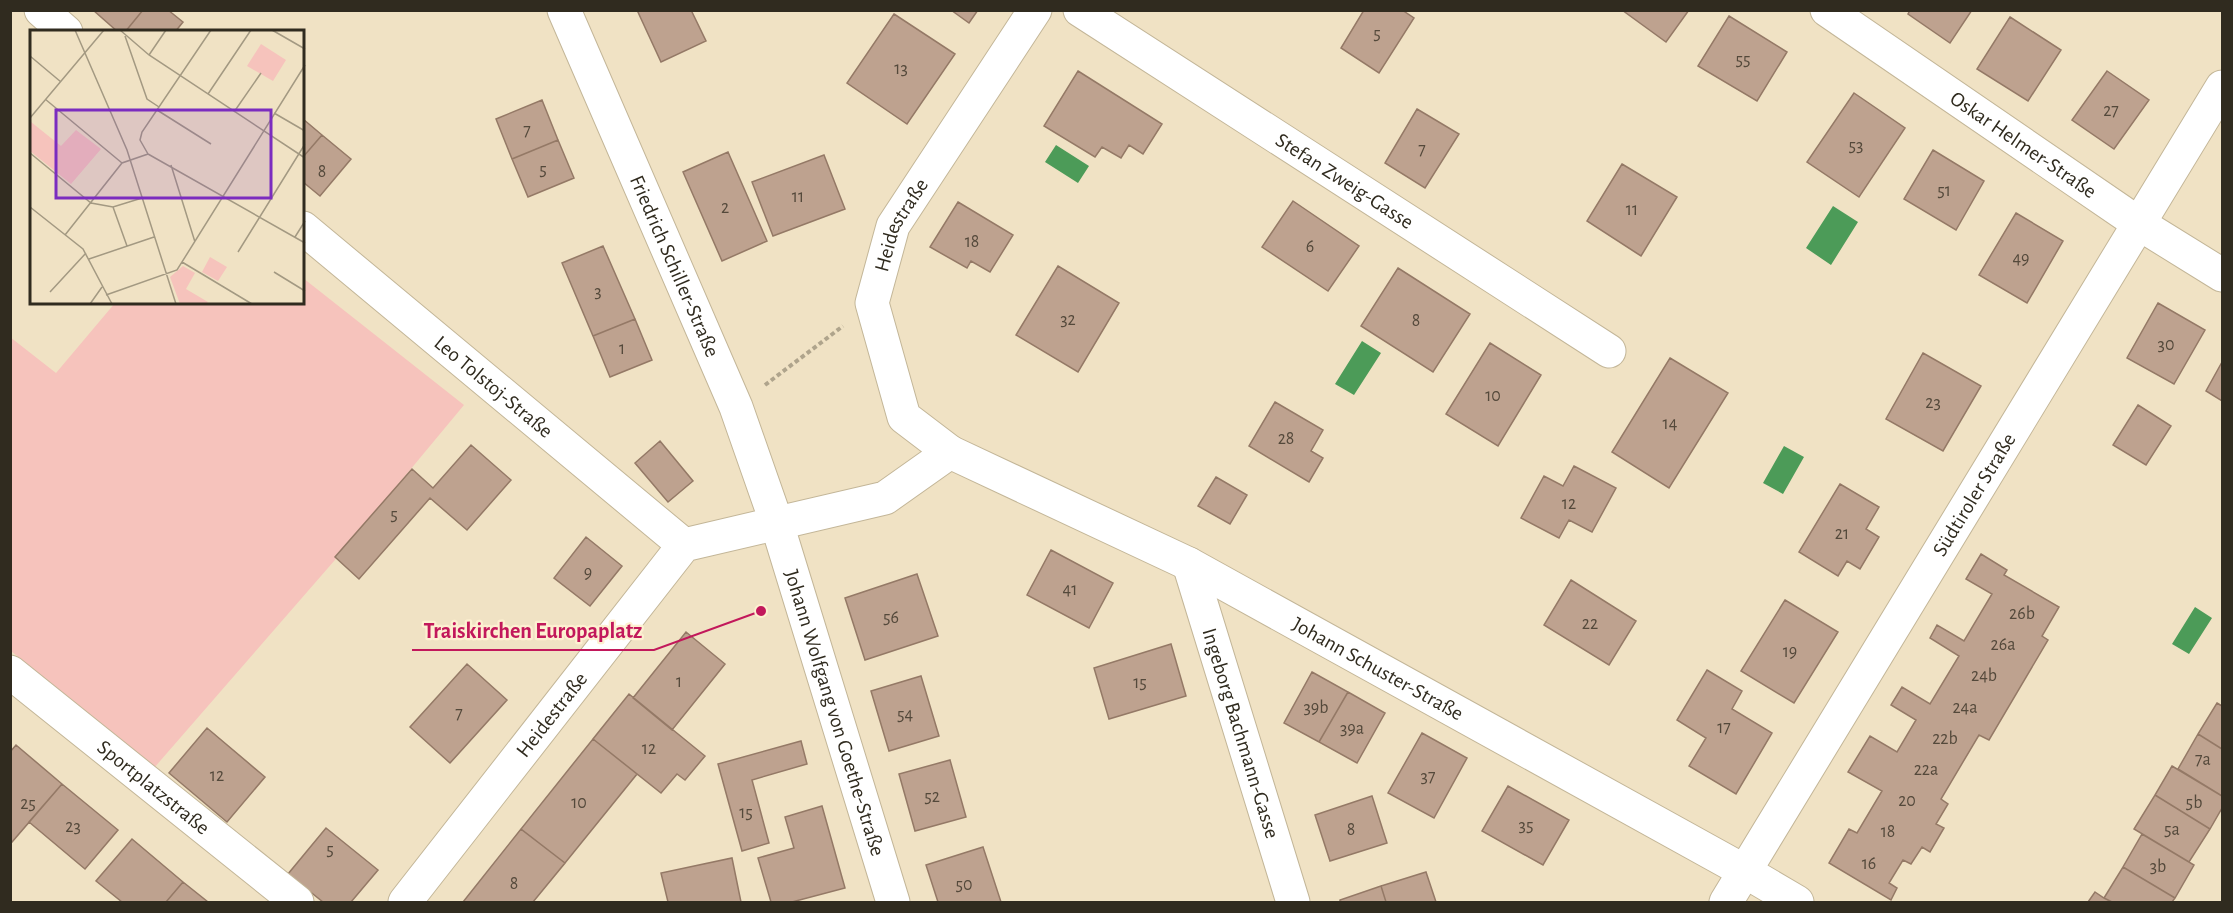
<svg xmlns="http://www.w3.org/2000/svg" width="2233" height="913" font-family="'Alegreya Sans',sans-serif">
<style>
.green{fill:#f6c3bc}
.water{fill:#4c9b58}
.building{fill:#bea28f;stroke:#947966;stroke-width:1.5}
.lines{fill:none;stroke-linecap:round;stroke-linejoin:round}
.minor-casing{stroke:#c3b698;stroke-width:35}
.path{stroke:#afa48c;stroke-width:4;stroke-dasharray:4.5 3;stroke-linecap:butt}
.minor{stroke:#fff;stroke-width:33}
.labels{text-anchor:middle;stroke-width:4.5;stroke-linejoin:round;paint-order:stroke}
.number-label{font-size:18px;fill:#54493b}
.street-label{font-size:21px;fill:#302b1f;stroke:#fdf0d1}
.inset-road{fill:none;stroke:#a39982;stroke-width:1.5}
.view{fill:#7b2cbf;fill-opacity:0.15;stroke:#7b2cbf;stroke-width:3}
.inset-edge{fill:none;stroke:#302b1f;stroke-width:3}
.leader{fill:none;stroke:#c2185b;stroke-width:2}
.callout-dot{fill:#c2185b;stroke:#fdf0d1;stroke-width:2}
.callout-label{font-size:22px;text-anchor:middle;font-weight:bold;fill:#c2185b;stroke:#fdf0d1;stroke-width:4.5;stroke-linejoin:round;paint-order:stroke}
</style>
<rect width="100%" height="100%" fill="#f0e2c4"/>
<path class="green" d="M303,278L464,405L341,553L154,768L11,651L10,337L56,373L115,303H303Z"/>
<path class="water" d="M1056,145L1089,166L1078,183L1045,162Z
M1833,206L1858,222L1831,265L1806,248Z
M1362,341L1381,353L1354,395L1335,384Z
M1784,446L1804,457L1783,494L1763,483Z
M2195,607L2212,618L2189,654L2172,644Z"/>
<path class="building" d="M93,10H143L125,32H118Z
M143,10H168L183,22L175,32H125Z
M637,10H691L706,41L661,62Z
M951,10H978L969,23Z
M1364,10H1402L1414,18L1379,73L1341,48Z
M1622,10H1689L1666,42Z
M1910,10H1972L1950,43L1908,14Z
M894,14L955,54L907,124L847,83Z
M1729,16L1787,52L1757,101L1698,66Z
M2010,17L2061,50L2028,101L1977,69Z
M1078,71L1162,124L1143,154L1129,145L1121,158L1102,147L1095,157L1044,126Z
M2107,71L2149,100L2114,149L2072,120Z
M1854,93L1905,128L1859,197L1807,162Z
M542,100L558,140L512,159L496,119Z
M1417,109L1459,134L1425,188L1385,163Z
M303,119L322,135L303,157Z
M322,135L351,159L320,196L303,182V157Z
M558,140L574,178L528,197L512,159Z
M1933,150L1984,181L1956,230L1904,199Z
M728,152L767,241L722,261L683,172Z
M824,155L845,209L773,236L752,182Z
M1622,164L1677,197L1641,256L1587,221Z
M1293,201L1359,246L1328,291L1262,247Z
M958,202L1013,235L990,272L971,261L967,268L930,247Z
M2016,213L2063,241L2027,303L1979,275Z
M603,246L635,319L593,336L562,263Z
M1058,266L1119,303L1078,372L1016,335Z
M1398,268L1470,314L1433,372L1361,326Z
M2158,303L2205,330L2174,384L2127,358Z
M635,319L652,360L610,377L593,336Z
M1490,343L1541,375L1498,446L1446,414Z
M1923,353L1981,386L1943,451L1886,419Z
M1670,358L1728,393L1669,488L1612,452Z
M2222,362V401L2206,391Z
M1275,402L1323,430L1311,451L1323,458L1309,482L1249,446Z
M2138,405L2171,426L2146,465L2113,445Z
M660,441L693,481L668,502L635,463Z
M471,445L511,480L467,530L430,498L359,579L335,557L412,469L433,488Z
M1574,466L1616,488L1592,532L1569,520L1559,538L1521,518L1544,476L1563,486Z
M1216,477L1247,495L1230,524L1198,506Z
M1840,484L1879,507L1866,529L1879,537L1860,569L1847,561L1838,576L1799,552Z
M586,537L622,566L590,606L554,578Z
M1051,550L1113,583L1089,628L1027,595Z
M1981,554L2007,570L2004,575L2059,607L2042,636L2048,640L1989,740L1979,735L1941,799L1948,804L1936,824L1944,828L1930,852L1922,847L1911,864L1903,860L1889,883L1897,888L1891,900L1829,863L1849,829L1857,833L1882,791L1848,772L1870,736L1897,752L1916,720L1891,705L1902,687L1930,704L1959,656L1930,638L1937,625L1964,641L1992,594L1966,579Z
M917,574L938,636L865,660L845,598Z
M1571,580L1636,621L1609,665L1544,625Z
M1785,600L1838,632L1794,703L1741,671Z
M686,632L725,664L672,730L633,698Z
M1171,644L1186,696L1109,719L1094,668Z
M467,664L507,700L450,763L410,727Z
M1707,670L1742,691L1732,709L1772,733L1736,794L1689,766L1706,738L1677,720Z
M1312,672L1348,692L1319,742L1284,723Z
M921,676L939,736L889,751L871,691Z
M1348,692L1385,713L1357,763L1319,742Z
M629,694L705,756L685,780L677,774L661,793L593,739Z
M2217,703L2222,706V749L2198,734Z
M207,728L265,777L227,822L169,773Z
M1422,733L1467,758L1434,818L1388,793Z
M2198,734L2222,749V796L2178,769Z
M593,739L637,774L565,863L521,829Z
M801,741L807,764L752,780L769,843L742,851L718,764Z
M16,745L62,784L12,842L10,841V752Z
M950,760L966,817L915,831L899,774Z
M2172,766L2222,796V808L2210,829L2155,795Z
M62,784L118,830L85,869L29,822Z
M1508,786L1569,820L1543,865L1482,831Z
M2155,795L2210,829L2189,862L2134,829Z
M1372,796L1387,843L1330,861L1315,815Z
M822,806L845,888L792,902H771L758,858L794,848L785,817Z
M326,828L378,870L351,902H323L288,874Z
M521,829L565,863L533,902H463Z
M2142,834L2194,865L2175,898L2123,867Z
M132,839L183,882L166,902H122L96,881Z
M983,847L1001,902H938L926,865Z
M732,858L741,902H668L661,873Z
M2123,867L2175,898L2172,902H2112L2104,898Z
M1426,872L1436,902H1386L1381,886Z
M183,882L208,902H166Z
M1381,886L1386,902H1340V900Z
M2095,892L2104,898L2112,902H2088Z"/>
<g class="lines">
<g class="minor-casing">
<g id="minor">
<path d="M41,10L66,32"/>
<path id="s1" d="M564,10L736,407L777,524L893,902"/>
<path id="s2" d="M1080,10L1609,351"/>
<path id="s3" d="M1827,10L2138,223L2222,275"/>
<path id="s4" d="M303,228L684,545"/>
<path id="s5" d="M950,452L1189,564L1746,872L1797,902"/>
<path id="s6" d="M1189,564L1293,902"/>
<path id="s7" d="M10,672L297,902"/>
<path id="s8" d="M405,902L684,545L885,498L950,452L904,417L872,303L893,226L1035,10"/>
<path id="s9" d="M1726,902L2222,87"/>
</g>
</g>
<path class="path" d="M765,385L843,326"/>
<use href="#minor" class="minor"/>
</g>
<g class="labels">
<g class="number-label">
<text x="1377" y="39">5</text>
<text x="1743" y="65">55</text>
<text x="901" y="74">13</text>
<text x="2111" y="116">27</text>
<text x="527" y="136">7</text>
<text x="1856" y="151">53</text>
<text x="1422" y="155">7</text>
<text x="543" y="175">5</text>
<text x="322" y="177">8</text>
<text x="1944" y="196">51</text>
<text x="798" y="202">11</text>
<text x="725" y="213">2</text>
<text x="1632" y="215">11</text>
<text x="972" y="247">18</text>
<text x="1310" y="252">6</text>
<text x="2021" y="264">49</text>
<text x="598" y="297">3</text>
<text x="1068" y="325">32</text>
<text x="1416" y="326">8</text>
<text x="2166" y="350">30</text>
<text x="622" y="354">1</text>
<text x="1493" y="401">10</text>
<text x="1933" y="408">23</text>
<text x="1670" y="429">14</text>
<text x="1286" y="444">28</text>
<text x="1569" y="509">12</text>
<text x="394" y="520">5</text>
<text x="1842" y="539">21</text>
<text x="588" y="578">9</text>
<text x="1070" y="595">41</text>
<text x="2022" y="619">26b</text>
<text x="891" y="623">56</text>
<text x="1590" y="629">22</text>
<text x="2003" y="650">26a</text>
<text x="1790" y="657">19</text>
<text x="1984" y="681">24b</text>
<text x="679" y="687">1</text>
<text x="1140" y="688">15</text>
<text x="1316" y="713">39b</text>
<text x="1965" y="713">24a</text>
<text x="459" y="719">7</text>
<text x="905" y="720">54</text>
<text x="1724" y="733">17</text>
<text x="1352" y="734">39a</text>
<text x="1945" y="744">22b</text>
<text x="649" y="754">12</text>
<text x="2203" y="765">7a</text>
<text x="1926" y="775">22a</text>
<text x="217" y="781">12</text>
<text x="1428" y="782">37</text>
<text x="932" y="802">52</text>
<text x="1907" y="806">20</text>
<text x="579" y="808">10</text>
<text x="2194" y="808">5b</text>
<text x="28" y="809">25</text>
<text x="746" y="818">15</text>
<text x="1526" y="831">35</text>
<text x="73" y="832">23</text>
<text x="1351" y="835">8</text>
<text x="2172" y="835">5a</text>
<text x="1888" y="837">18</text>
<text x="330" y="855">5</text>
<text x="1869" y="869">16</text>
<text x="2158" y="872">3b</text>
<text x="514" y="889">8</text>
<text x="964" y="890">50</text>
</g>
<g class="street-label">
<text dy="7" stroke="none"><textPath href="#s3" startOffset="238">Oskar Helmer-Straße</textPath></text>
<text dy="7" stroke="none"><textPath href="#s2" startOffset="315">Stefan Zweig-Gasse</textPath></text>
<text dy="7" stroke="none"><textPath href="#s8" startOffset="999">Heidestraße</textPath></text>
<text dy="7" stroke="none"><textPath href="#s1" startOffset="279">Friedrich Schiller-Straße</textPath></text>
<text dy="7" stroke="none"><textPath href="#s4" startOffset="248">Leo Tolstoj-Straße</textPath></text>
<text dy="7" stroke="none"><textPath href="#s9" startOffset="477">Südtiroler Straße</textPath></text>
<text dy="7" stroke="none"><textPath href="#s5" startOffset="480">Johann Schuster-Straße</textPath></text>
<text dy="7" stroke="none"><textPath href="#s1" startOffset="754">Johann Wolfgang von Goethe-Straße</textPath></text>
<text dy="7" stroke="none"><textPath href="#s8" startOffset="238">Heidestraße</textPath></text>
<text dy="7" stroke="none"><textPath href="#s6" startOffset="177">Ingeborg Bachmann-Gasse</textPath></text>
<text dy="7" stroke="none"><textPath href="#s7" startOffset="184">Sportplatzstraße</textPath></text>
</g>
</g>
<g transform="translate(30 30)">
<rect width="274" height="274" fill="#f0e2c4"/>
<path d="M231,14L256,30L243,51L217,36ZM1,92L31,116L46,100L71,119L41,154L0,121ZM180,227L197,237L188,251L172,242ZM153,236L165,243L156,259L178,272L176,274H150L140,247Z" fill="#f6c3bc"/>
<path class="inset-road" d="M45,0L97,120L146,274M90,0L119,25L275,128M242,0L275,19M95,6L117,69L129,77M119,25L136,0M0,26L31,52M178,64L221,0M15,69L92,133M127,80L181,114M204,82L231,43M244,83L275,101M0,88L74,0M0,123L61,173L83,177L112,168M118,124L275,213M141,135L165,212M0,177L53,219L82,274M83,177L97,216M35,205L92,133L118,124L110,110L112,102L181,0M265,207L275,191M208,222L275,114M59,229L124,207M152,232L222,274M244,242L275,261M20,262L56,223M76,265L147,240L275,35M60,274L72,257"/>
<path class="view" d="M26,80H241V168H26Z"/>
<rect width="274" height="274" class="inset-edge"/>
</g>
<path class="leader" d="M761 611L654 650H412"/>
<circle class="callout-dot" cx="761" cy="611" r="6"/>
<g class="callout-label">
<text x="533" y="638">Traiskirchen Europaplatz</text>
</g>
<rect width="2233" height="913" fill="none" stroke="#302b1f" stroke-width="24"/>
</svg>
